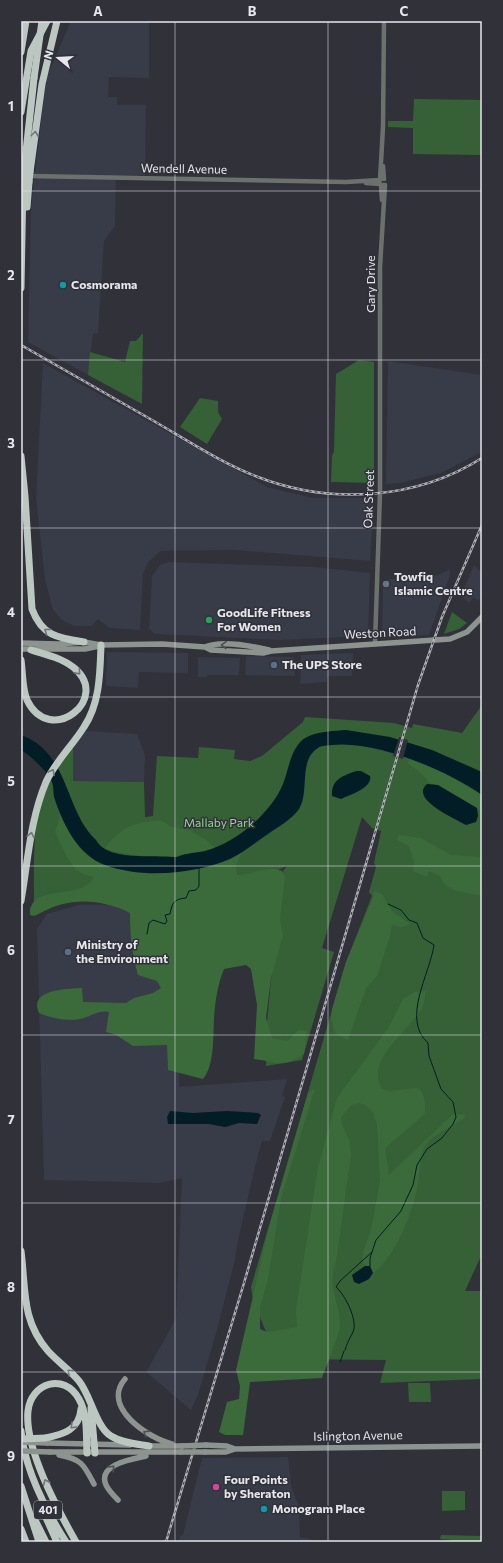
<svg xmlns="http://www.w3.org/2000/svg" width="503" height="1563" font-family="Commissioner,sans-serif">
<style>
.built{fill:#383b48}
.green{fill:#366136}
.forest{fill:#3b6b3b}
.water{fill:#021d25}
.pier{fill:#303139}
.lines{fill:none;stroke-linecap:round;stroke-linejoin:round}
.stream{stroke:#021d25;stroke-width:1}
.tertiary{stroke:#6c716e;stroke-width:4.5}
.secondary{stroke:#8d9490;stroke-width:5.5}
.motorway{stroke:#bcc7c2;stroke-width:7}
.rail-casing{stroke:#afb0b7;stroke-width:2.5}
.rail{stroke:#303139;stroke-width:1;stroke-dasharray:3;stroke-linecap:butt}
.secondary-bridge{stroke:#8d9490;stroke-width:5.5}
.motorway-bridge{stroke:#bcc7c2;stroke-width:7}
.oneway{stroke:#6f7477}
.oneway2{stroke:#4c4f53}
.grid{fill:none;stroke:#e6e7ed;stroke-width:1;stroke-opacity:0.55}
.culture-dot{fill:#0f9aa8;stroke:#303139;stroke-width:1.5}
.worship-dot{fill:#6b7280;stroke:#303139;stroke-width:1.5}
.leisure-dot{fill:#2e9e5b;stroke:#303139;stroke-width:1.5}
.service-dot{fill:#5c6f8a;stroke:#303139;stroke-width:1.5}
.hotel-dot{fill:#d1479c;stroke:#303139;stroke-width:1.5}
.labels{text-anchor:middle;stroke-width:3;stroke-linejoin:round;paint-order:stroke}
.shield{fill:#303139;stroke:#afb0b7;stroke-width:1}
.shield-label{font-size:11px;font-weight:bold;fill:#e6e7ed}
.street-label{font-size:12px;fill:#e6e7ed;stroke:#303139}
.poi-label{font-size:12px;font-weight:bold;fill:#e6e7ed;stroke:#303139;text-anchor:start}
.park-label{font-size:12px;fill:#90d78f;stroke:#303139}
.neatline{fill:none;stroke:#e6e7ed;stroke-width:1.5}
.grid-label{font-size:13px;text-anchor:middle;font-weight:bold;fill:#e6e7ed}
</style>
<rect width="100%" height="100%" fill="#303139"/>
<path class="built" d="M71,21H149V78L109,77L108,97H117V105H146L145,175L116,176L115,226L104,241L98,333L93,334L88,375L28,342L31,208L46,79Z
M388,361L482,375V452L441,473L400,483L386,484Z
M43,363L267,487L313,498H374L370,561L234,550L161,551L148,562L143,574L140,630L110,628L98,619L92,626H74L62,620L53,610L45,580L36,498Z
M169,562L315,567L370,573L368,636L282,640L155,634L149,629L152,576L160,565Z
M474,565L481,572L482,570V596L478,601L474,597L469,603L461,596Z
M450,569L449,578L429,635L382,638L383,580L438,575Z
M107,652L188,653V673L139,672L138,688L106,686Z
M353,653L352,676H328L327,682L300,684L301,655Z
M246,656L294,657L295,676L245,675Z
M198,657L240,658L239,675H207V677H198Z
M86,731L137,734L145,755L144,782L73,781V746Z
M79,905H181L179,1087L287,1079L282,1096L285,1097L270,1141H262L254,1171L237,1245L235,1260L218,1326L198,1395L191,1410L146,1372L176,1319L182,1178L159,1183L44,1180L37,929L47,914Z
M288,1457L291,1485L299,1508L300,1537L311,1539V1542H178L180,1536L183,1535L202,1458Z"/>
<path class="green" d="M414,99L482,100V155L413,154V128L388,127V121H413Z
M143,333L142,404L88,375L90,352L125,362L130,341H136Z
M359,360L374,362V483L331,482L332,456L334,451L336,374Z
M200,398L218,401V412L222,419L207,444L180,427Z
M452,612L467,623L459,629L444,634Z
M482,705V1254L465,1291H482V1379L380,1383L386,1360L277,1359L253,1300L251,1287L346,962L372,896L369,892L376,867L374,863L381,831L372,828L362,817L322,948L334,952L302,1060L266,1066V1033L280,886L283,871L287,866L207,899L34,902C34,872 32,806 47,780C54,768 65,757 73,746V781L144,782L145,817L153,816L157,756L198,758L199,747L235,750L234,759L250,761L262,756L303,722L305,717L394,723L412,728L413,724L462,733Z
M408,1383H430L431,1402H409Z
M442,1491H465V1510L442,1511Z
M441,1535L482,1536V1541L450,1542L452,1540L440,1539Z"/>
<path class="forest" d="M409,759L444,773L482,795V812L434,784L429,783L424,776L408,763Z
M61,813C68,830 76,847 92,858C127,882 208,875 242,851L236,867L237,875C253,875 265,865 282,871L285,877L280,920L283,936L271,978L266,1018L272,1038L288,1041L298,1030L307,1031L304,1054C281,1069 279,1062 254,1059L257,1005L251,969L246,965L224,969C218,983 215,1002 214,1018C213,1035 215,1065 203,1079L168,1070L167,1045L133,1046L116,1035L106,1032L109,1012C98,1010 94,1015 84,1018C70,1022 53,1019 39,1013C28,989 67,989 82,988L83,1002L126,1003L134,998L153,993L161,988L157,981L138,975C132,954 130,935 130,913C112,903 83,898 63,904C53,906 43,912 34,916L30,915C29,882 81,902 94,877L85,875L76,870L67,857L55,832Z
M160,820L172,827L189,830L205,839L215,848C179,860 141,859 104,849C124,825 131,824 160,820Z
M399,835L421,838L451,855L482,857V896C466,892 446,893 440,876L429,871L427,877L413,871L414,862L409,846L397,840Z
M374,891L382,894L392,911L410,924L402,927L392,925L390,936L377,976L366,988L348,1040L336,1034L331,1019L332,1009L346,962L373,898Z
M428,991L426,992C424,998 425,1004 421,1010C409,1030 364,1061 382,1089L390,1091L417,1088C426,1093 425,1105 425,1114L385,1148L389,1175L453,1114L464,1115L465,1118C457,1123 432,1136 427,1143C419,1153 420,1173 418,1184C413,1211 396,1257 373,1273L372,1269L362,1263L363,1252L371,1230L380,1181L377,1124L373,1113L366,1105L360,1103L351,1105L341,1118L342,1125L349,1140L351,1155L336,1262C327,1287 338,1298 340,1322C341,1332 326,1367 322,1378L250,1382L243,1435H225L219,1432L227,1402L239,1399L240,1386L236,1370L268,1231L308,1093L315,1088L281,1198L268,1279L260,1307V1329L267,1332L297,1327L296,1310L318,1167L337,1098L389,1027L403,999L415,992Z"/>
<path class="water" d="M346,730L390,737L432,750L482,772V795C447,770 375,740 332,745C328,746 321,745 318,748C298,760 310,792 299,809C292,819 278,827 268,834C256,842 243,853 230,859C194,874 143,879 105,865C78,855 64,826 55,800C53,795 54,788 52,782C49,773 29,754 21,750V735C70,753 64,810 96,840C98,843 101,847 105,849C123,859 153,855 173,857C178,858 182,854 187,854C196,852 205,852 214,848C241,838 272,811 283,784C289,769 291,745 307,737C319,731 334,731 346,730Z
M356,771H361L370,776C373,788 350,795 341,799L332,796C331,779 343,776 356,771Z
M427,784L438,785L477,808L478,816L476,822L466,825C456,819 409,799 427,784Z
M170,1111L193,1113L227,1111L258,1113L261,1115L257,1124L239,1123L225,1127L209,1124H168L167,1117Z
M365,1266H370L373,1273L369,1279L359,1284L354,1282L352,1275Z"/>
<path class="pier" d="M399,737L408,740L403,759L393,756Z"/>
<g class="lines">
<path class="stream" d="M147,934L149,923L153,920L165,924L167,921L165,915L170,914C172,903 174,899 186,898L189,891L196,890L199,886V867
M370,1266V1258L376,1240L401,1211L413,1185L417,1165L427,1149L442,1138L453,1124L456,1117L453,1102L441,1089L429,1056L428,1043C401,1019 430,974 434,945L423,938L417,923L409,920L401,910L388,904
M345,1350C347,1343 350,1338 353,1332C358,1321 346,1296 336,1287L340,1281L372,1252
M340,1362L344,1351"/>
<path class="tertiary" d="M383,166L384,179
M29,176L346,182L380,180
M380,180L383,127L384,21
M366,183L380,184
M381,185L382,200
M375,644L380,493V267L385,185H381"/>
<path class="secondary" d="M21,643L58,644L84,642L101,645L162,644L205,647L211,650L263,653L271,651L450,639L467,632L482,617
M205,647C221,640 252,646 269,650
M21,649H85L99,646
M125,1379C101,1407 148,1438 172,1444
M47,1443L130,1445
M206,1445L227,1446L235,1449
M147,1446H182
M50,1452H181
M205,1452H226L235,1449L482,1446
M59,1455C82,1459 84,1465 94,1484
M118,1500C114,1496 109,1491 106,1485C97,1464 133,1459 146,1456"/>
<path class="motorway" d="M21,52L26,21
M21,112L31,51L47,21
M24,170L34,78
M30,172L42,84L57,21
M27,207L29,182
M21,288L23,182
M21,456L25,496L32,609C42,636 58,638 84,642
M21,660C23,673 22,688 27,700C50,748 113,698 73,667C61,658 45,654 31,650
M21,901C28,861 30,820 46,782C55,762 72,746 84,727C100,703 100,673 101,645
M21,1251C26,1289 21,1320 48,1351C58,1362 70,1370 79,1381C91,1396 96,1427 111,1436C122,1443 137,1444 149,1446
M91,1408L95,1453
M21,1431C25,1470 45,1509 66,1542
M46,1438C64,1434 79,1430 81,1409
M21,1486L39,1542
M43,1511L57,1542
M36,1522L46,1542
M21,1529L26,1542
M76,1542C58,1510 24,1448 28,1411C31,1383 64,1372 79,1399C88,1415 86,1435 87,1453"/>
<g class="rail-casing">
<path id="rail" d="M21,345C65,370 108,395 152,420C187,440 221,463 258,477C330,505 416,500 482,458
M166,1542L244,1283L418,685L442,617L482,525"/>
</g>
<use href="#rail" class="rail"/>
<path class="secondary-bridge" d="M21,1442L47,1443
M182,1446L206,1445
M21,1451L50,1452
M181,1452H205"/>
<path class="motorway-bridge" d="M34,78L42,21
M23,182L24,170
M29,182L30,172
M21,1439L46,1438"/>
</g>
<defs><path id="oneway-chevron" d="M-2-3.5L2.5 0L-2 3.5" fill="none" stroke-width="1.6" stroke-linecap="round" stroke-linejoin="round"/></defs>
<g class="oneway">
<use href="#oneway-chevron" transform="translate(35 134) rotate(-83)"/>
<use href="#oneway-chevron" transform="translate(47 631) rotate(-144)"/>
<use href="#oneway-chevron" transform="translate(78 672) rotate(49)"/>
<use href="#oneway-chevron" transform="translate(52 772) rotate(-61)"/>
<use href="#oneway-chevron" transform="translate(31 835) rotate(-77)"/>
<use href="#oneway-chevron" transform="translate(70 1372) rotate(-136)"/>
<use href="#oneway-chevron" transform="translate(73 1426) rotate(136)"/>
<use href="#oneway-chevron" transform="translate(46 1482) rotate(-113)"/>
</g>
<g class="oneway2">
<use href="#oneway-chevron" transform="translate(224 645) rotate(-177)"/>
<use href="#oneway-chevron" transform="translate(146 1433) rotate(-148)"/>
<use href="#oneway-chevron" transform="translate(112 1468) rotate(-46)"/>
</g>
<path class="grid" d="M175,21V1542M328,21V1542M21,191H482M21,360H482M21,528H482M21,697H482M21,866H482M21,1035H482M21,1203H482M21,1372H482"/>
<g class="culture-dot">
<circle cx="63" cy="285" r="4"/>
<circle cx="264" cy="1509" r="4"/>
</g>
<circle class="worship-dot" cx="386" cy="584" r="4"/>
<circle class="leisure-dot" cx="209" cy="620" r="4"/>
<g class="service-dot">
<circle cx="274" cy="665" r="4"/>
<circle cx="68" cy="952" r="4"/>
</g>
<circle class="hotel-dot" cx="216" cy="1487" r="4"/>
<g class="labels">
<rect class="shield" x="34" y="1501" width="28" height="18" rx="3"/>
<g class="shield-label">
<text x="48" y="1514">401</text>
</g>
<g class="street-label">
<text transform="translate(184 169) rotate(1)" y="4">Wendell Avenue</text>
<text transform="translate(371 284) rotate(-90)" y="4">Gary Drive</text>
<text transform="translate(369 499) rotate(-88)" y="4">Oak Street</text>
<text transform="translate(380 633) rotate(-3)" y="4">Weston Road</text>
<text transform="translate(358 1436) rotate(-1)" y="4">Islington Avenue</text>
</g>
<g class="poi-label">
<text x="71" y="289">Cosmorama</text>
<text x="394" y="581">Towfiq<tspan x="394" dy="14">Islamic Centre</tspan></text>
<text x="217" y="617">GoodLife Fitness<tspan x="217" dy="14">For Women</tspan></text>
<text x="282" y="669">The UPS Store</text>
<text x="76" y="949">Ministry of<tspan x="76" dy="14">the Environment</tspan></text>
<text x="224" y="1484">Four Points<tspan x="224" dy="14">by Sheraton</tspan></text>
<text x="272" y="1513">Monogram Place</text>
</g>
<g class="park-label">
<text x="219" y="827">Mallaby Park</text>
</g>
</g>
<rect width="503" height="1563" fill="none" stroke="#303139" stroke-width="44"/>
<g transform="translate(58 58) rotate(288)" stroke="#303139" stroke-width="3" paint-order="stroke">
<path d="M0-3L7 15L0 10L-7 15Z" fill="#e6e7ed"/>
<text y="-6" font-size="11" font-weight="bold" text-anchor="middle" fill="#e6e7ed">N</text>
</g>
<rect x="22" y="22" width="459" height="1519" class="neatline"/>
<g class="grid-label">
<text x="98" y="16">A</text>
<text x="252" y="16">B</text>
<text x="404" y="16">C</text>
<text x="11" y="111">1</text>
<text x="11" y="280">2</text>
<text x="11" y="448">3</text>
<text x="11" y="617">4</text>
<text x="11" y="786">5</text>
<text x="11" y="955">6</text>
<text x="11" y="1124">7</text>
<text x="11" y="1292">8</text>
<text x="11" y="1461">9</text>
</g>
</svg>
